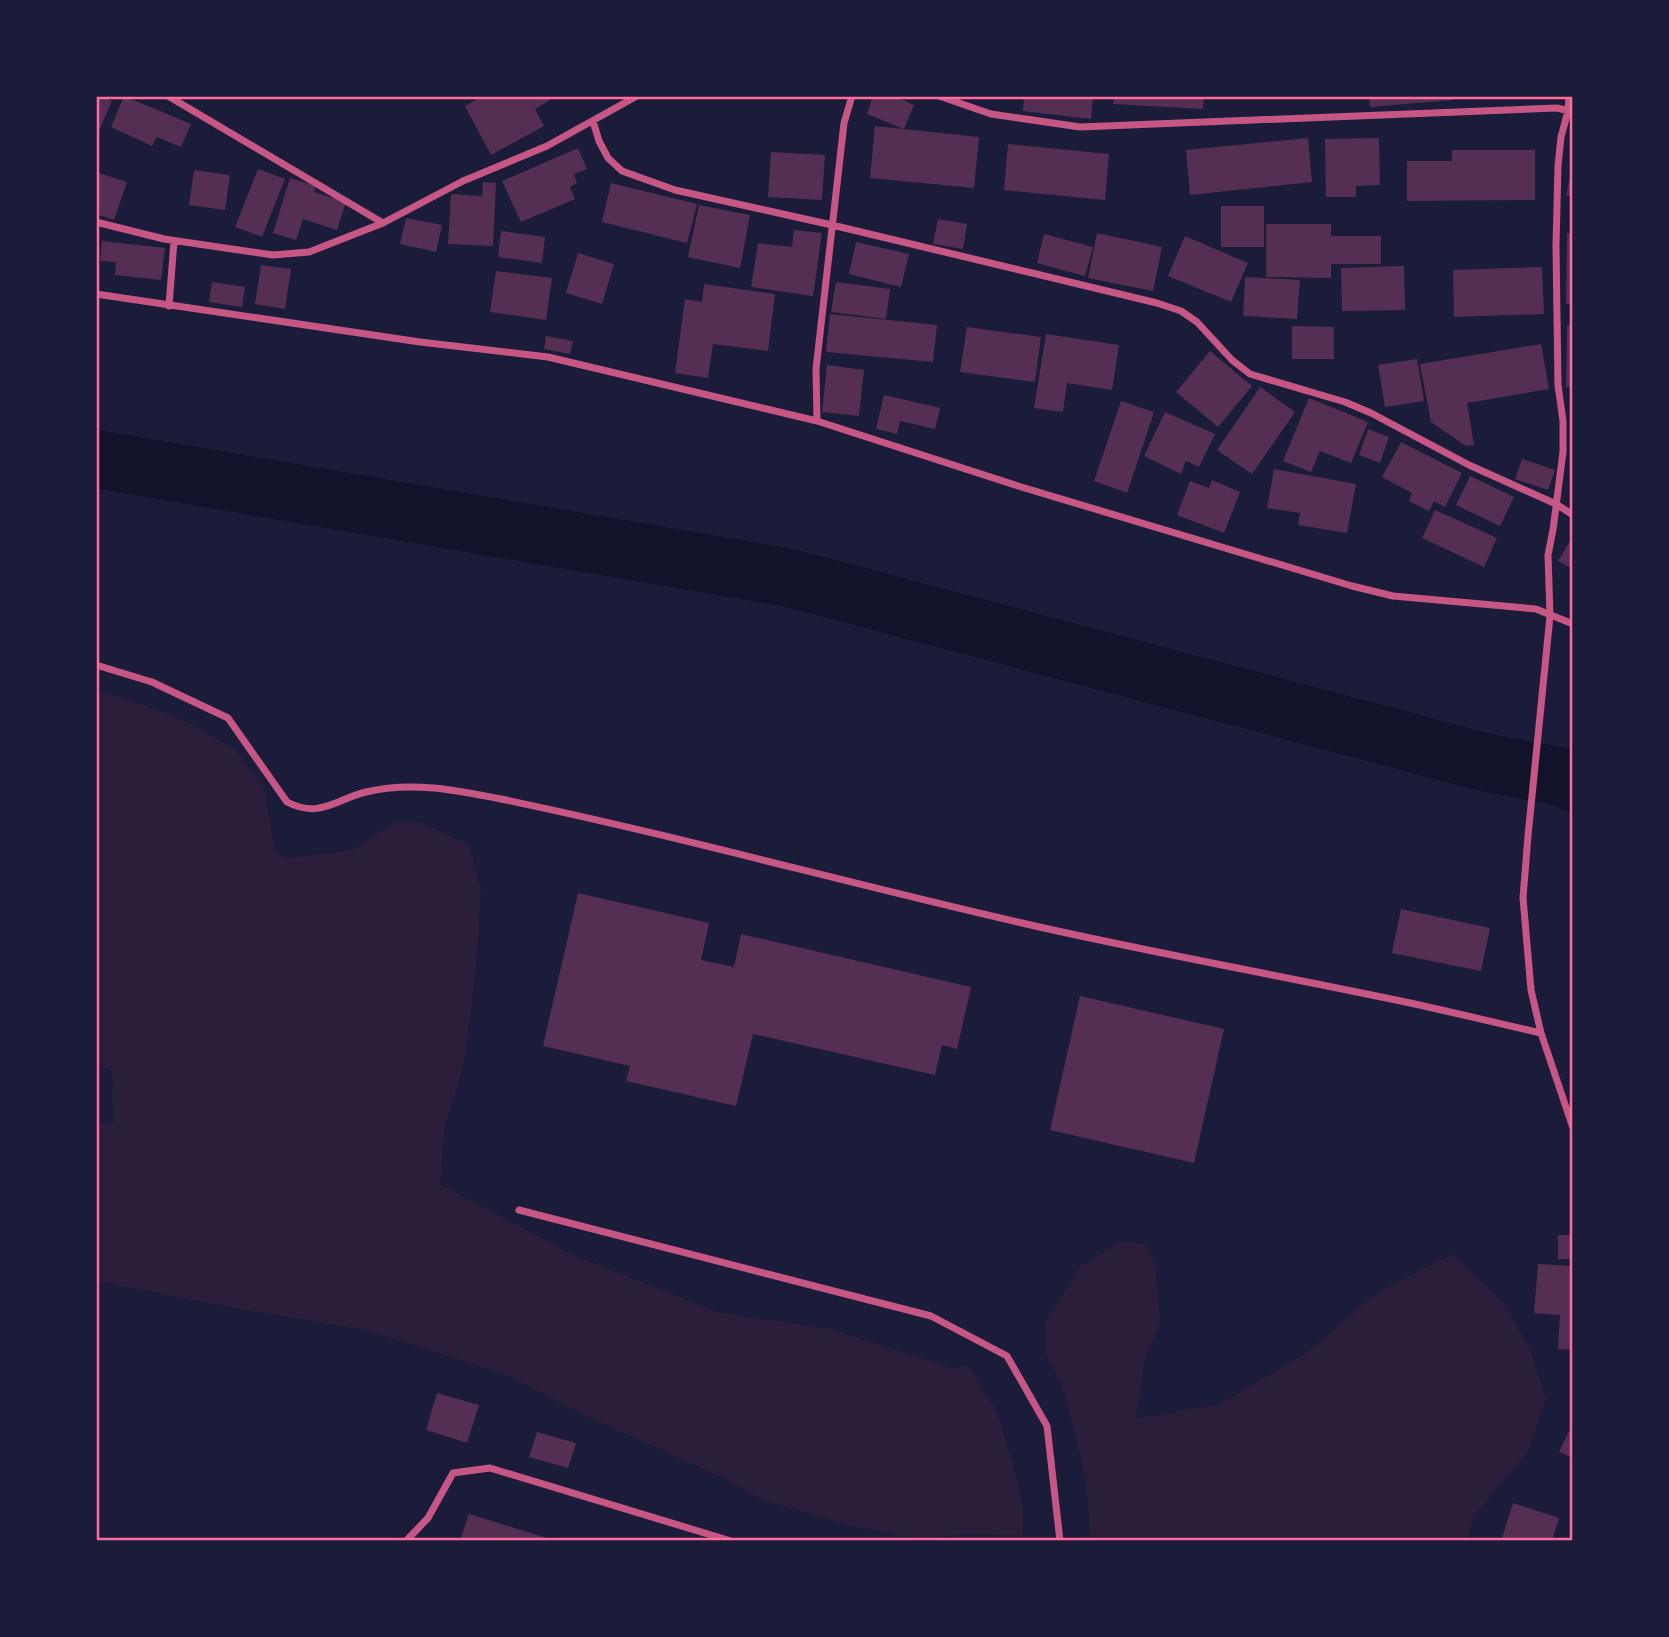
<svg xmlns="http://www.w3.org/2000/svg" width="1669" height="1637" font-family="Ubuntu,sans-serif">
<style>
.green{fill:#2a1e3b}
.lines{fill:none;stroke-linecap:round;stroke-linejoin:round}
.river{stroke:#12122b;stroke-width:58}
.building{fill:#542f53}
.minor{stroke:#c65784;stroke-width:7}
.neatline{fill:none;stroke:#ff6b9d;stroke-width:2.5}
</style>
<rect width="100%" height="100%" fill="#1b1b3a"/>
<path class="green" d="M96,692L119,696L183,720L236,750L264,789L274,847L285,859L352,850L394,822L422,823L469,845L481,889L476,968L464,1062L444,1130L440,1184L573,1255L720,1313L831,1329L952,1368L968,1365L996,1410L1014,1467L1023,1506L1022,1536L971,1533L920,1540L845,1524L763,1500L726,1479L586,1416L505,1374L366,1330L234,1308L96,1281V1124L113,1123L112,1072L96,1063Z
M1119,1242L1146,1244L1155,1263L1160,1324L1145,1358L1136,1419L1220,1404L1305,1354L1377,1293L1452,1254L1503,1302L1530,1349L1546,1399L1528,1452L1474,1516L1467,1541H1091L1087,1488L1075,1433L1063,1389L1045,1352V1323L1080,1267Z"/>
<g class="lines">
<path class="river" d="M96,459L790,578L1488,763L1563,777L1573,783"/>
</g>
<path class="building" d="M96,96H101L112,101L96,138Z
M124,96L191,124L181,147L157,137L152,146L111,127Z
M483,96H548L550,100L535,109L544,126L491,155L465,106Z
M873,96H893L914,105L904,129L867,114Z
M1024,96H1093L1091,119L1023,111Z
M1114,96H1204L1203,109L1113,104Z
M1369,96H1453V100L1370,107Z
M875,126L979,137L974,188L870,178Z
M1308,138L1312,182L1190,195L1186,150Z
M1379,138L1380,185L1356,186V197H1326L1325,139Z
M1008,144L1109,154L1105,200L1004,190Z
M578,148L587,169L574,174L577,183L570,187L575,199L521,222L502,181Z
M1452,150H1535V200L1407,201V161H1452Z
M771,152L825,155L822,200L768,197Z
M1572,168H1573V196L1566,195Z
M258,169L285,179L262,237L235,227Z
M194,170L230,175L225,210L189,205Z
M96,172L127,182L114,220L96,214Z
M290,178L316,186L314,192L346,202L337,230L303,219L296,240L273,233Z
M483,182L496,183L493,246L448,244L451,194L482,196Z
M611,183L697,204L687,243L602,222Z
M699,205L750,215L740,268L688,257Z
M1221,206H1264V247H1221Z
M406,218L442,225L436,252L400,244Z
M938,219L967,224L963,249L933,244Z
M1266,224H1331V236H1381V264H1331V278L1266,277Z
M794,230L822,233L813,296L751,287L758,243L792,247Z
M501,231L545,237L542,263L498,257Z
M1097,233L1162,247L1153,291L1088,278Z
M1567,233L1573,234V304H1566Z
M1044,234L1093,247L1085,276L1037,263Z
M1185,236L1248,263L1231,302L1168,276Z
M102,241L165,248L161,280L115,275L116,262L100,261Z
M856,242L909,254L901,287L849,274Z
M578,253L614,264L602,304L566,293Z
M261,265L291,269L285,309L255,304Z
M1404,266L1405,310L1342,311L1341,268Z
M1542,267L1544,314L1454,317L1453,270Z
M496,271L552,278L546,320L490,312Z
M1245,277L1300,280L1297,319L1243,316Z
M212,282L245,287L242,307L209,302Z
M836,282L890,289L886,319L831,312Z
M704,284L775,294L768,351L713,344L708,378L675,373L685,299L702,302Z
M830,314L937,325L933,362L826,352Z
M1567,325H1573V387H1566Z
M1292,326L1334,327V359H1292Z
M967,327L1041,337L1035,382L960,372Z
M1046,334L1119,345L1112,390L1067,383L1063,412L1034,408Z
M546,336L573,341L570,354L544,349Z
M1541,344L1549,389L1467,403L1474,445L1466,446L1431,422L1420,364Z
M1210,351L1252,386L1218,427L1176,392Z
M1417,359L1424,401L1385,407L1378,365Z
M827,365L864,370L859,416L822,412Z
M1260,387L1295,412L1252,474L1217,450Z
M884,395L940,408L935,429L900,421L897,434L876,429Z
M1309,398L1368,422L1351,463L1320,451L1311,472L1283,461Z
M1121,401L1154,412L1127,493L1094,481Z
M1165,412L1215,434L1199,467L1186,461L1181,474L1144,456Z
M1368,429L1389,437L1380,463L1359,455Z
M1401,442L1462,473L1445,507L1434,501L1429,511L1409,501L1412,493L1382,477Z
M1522,459L1555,470L1548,490L1515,479Z
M1274,469L1356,484L1347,533L1298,525L1300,513L1267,508Z
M1470,476L1514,497L1500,526L1456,505Z
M1212,480L1240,492L1224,533L1177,515L1190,481L1209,488Z
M1435,510L1497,538L1484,567L1422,538Z
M1573,536V569L1558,561Z
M578,893L709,923L701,960L734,967L741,934L971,987L957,1049L942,1045L935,1075L753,1034L736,1106L626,1081L630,1066L543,1046Z
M1401,909L1490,928L1481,971L1392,953Z
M1080,996L1224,1029L1194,1163L1050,1130Z
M1558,1235H1573V1259H1558Z
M1538,1264L1573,1266V1350L1558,1349L1560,1315L1534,1313Z
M437,1393L479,1405L467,1443L426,1430Z
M1573,1423V1458L1559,1452Z
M537,1432L576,1443L568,1468L529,1457Z
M1513,1503L1559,1518L1552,1541H1501Z
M469,1514L553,1540V1541H460Z"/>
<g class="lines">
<path class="minor" d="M168,96L383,223
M939,96L991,114L1080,127L1557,108L1573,112
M1569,96L1568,111L1561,137L1558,166L1556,246L1558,385L1563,421V452L1553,530L1548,555L1550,616L1528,836L1523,898L1531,990L1541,1033L1573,1128
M593,121L599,141L608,158L622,171L675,190L832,225L1157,303L1181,311L1197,322L1232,360L1250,374L1345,402L1371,413L1469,465L1556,504L1573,515
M96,222L164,239L273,255L309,252L383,223L463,181L547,146L637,96
M96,294L420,342L548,357L817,421L1018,486L1352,586L1393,596L1536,609L1573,624
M169,306L174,241
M817,421L816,369L844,123L852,96
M96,665L152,682L228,718L287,802C320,819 336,799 366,792C411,781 456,790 501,799C680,836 857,886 1035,926C1155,953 1276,975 1396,1000C1444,1010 1492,1022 1541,1033
M519,1210L931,1316L1007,1356L1047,1426L1060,1541
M406,1541L428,1518L453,1473L490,1468L731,1541"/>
</g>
<rect width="1669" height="1637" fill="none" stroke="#1b1b3a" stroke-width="196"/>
<rect x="98" y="98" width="1473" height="1441" class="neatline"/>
</svg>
